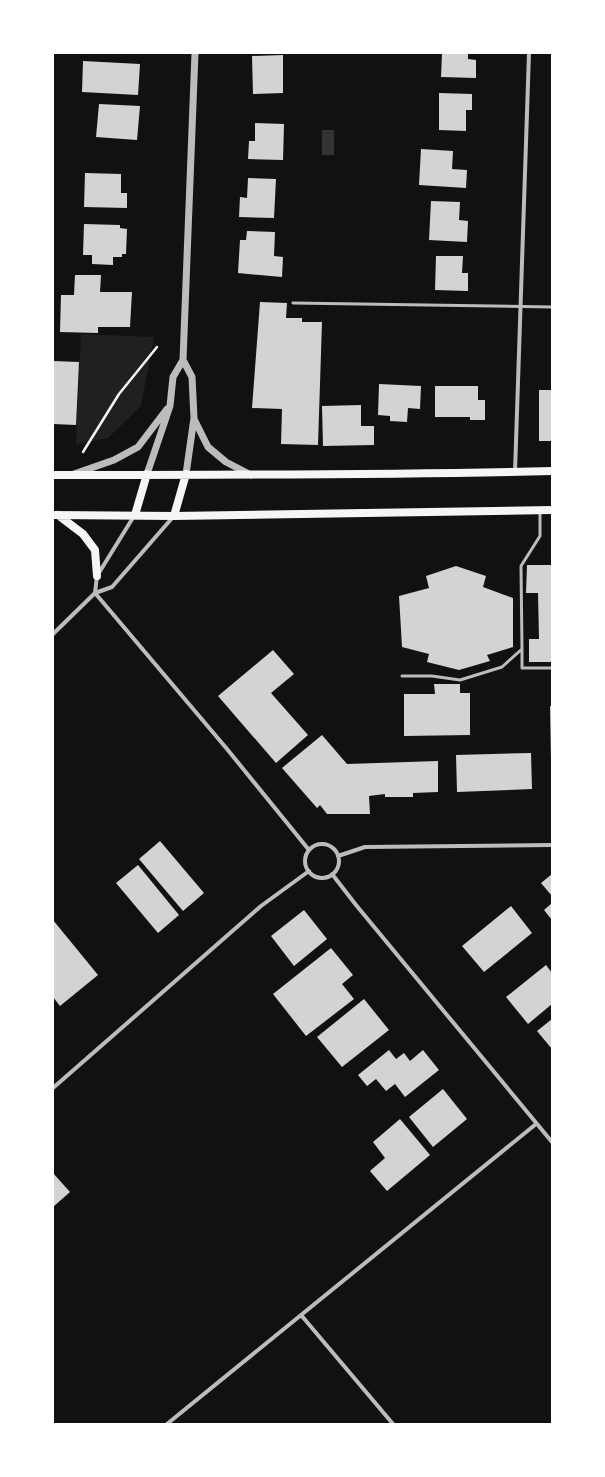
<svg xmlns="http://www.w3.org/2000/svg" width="605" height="1477" font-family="'Alegreya Sans',sans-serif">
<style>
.green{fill:#202020}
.water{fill:#333}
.building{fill:#d3d3d3}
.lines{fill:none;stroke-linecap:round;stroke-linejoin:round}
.path{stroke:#f5f5f5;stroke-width:2.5}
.service{stroke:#bcbcbc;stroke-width:3}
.minor{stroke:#bcbcbc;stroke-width:4}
.tertiary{stroke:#bcbcbc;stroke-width:7}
.secondary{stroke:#f5f5f5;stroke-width:8}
</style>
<rect width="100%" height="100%" fill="#111"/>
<path class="green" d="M81,334L154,337L141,406L108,438L76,445Z"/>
<path class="water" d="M322,130H334V155H322Z"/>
<path class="building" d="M442,53H468V59L476,60V78L441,77Z
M283,55V93L253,94L252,56Z
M83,61L140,64L138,95L82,92Z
M439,93L472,94V110H466V131L439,130Z
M99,104L140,106L137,140L96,137Z
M255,123L284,124L283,160L248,159L249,141H255Z
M421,149L453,151L452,169L467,170L466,188L419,185Z
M85,173L121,174V193H127V208L84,207Z
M248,178L276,179L274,218L239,217L240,197L247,198Z
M431,201L460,202L459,220L468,221L467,242L429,240Z
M84,224L120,225V228L127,229L126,254H122V257H113V265L92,264V255H83Z
M247,231L275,232L274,256L283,257L282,277L238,273L240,240H246Z
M436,256H463L462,273H468V291L435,290Z
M75,275H101L100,292H132L130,327H98V333L60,332L61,295H74Z
M260,302L287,303L286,318H302V322H322L318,445L281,444L282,409L252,408Z
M53,361L79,362L76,425L53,424Z
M379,384L421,386L420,409L408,408L407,422L390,421V416L378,415Z
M435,386H478V400H485V420H470V417H435Z
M539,390H552V441H539Z
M361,405V426H374V445L323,446L322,406Z
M527,565H552V662H529V639H539L538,593H526Z
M456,566L486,576L483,587L513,598V647L487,655L490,661L459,670L427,662L429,654L402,647L399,596L429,588L426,576Z
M273,650L294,674L271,693L308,735L276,763L218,696Z
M434,684H460V693H470V735L404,736V694H435Z
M550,706H552V760H551Z
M322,735L347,764L438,761V792L413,793V797H385V794L369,796L370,814H327L320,805L317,808L282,768Z
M531,753L532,789L457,792L456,755Z
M160,841L204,893L183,911L139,859Z
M138,865L179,915L158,933L116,883Z
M552,874V896L541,883Z
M552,903V920L544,910Z
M511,906L532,933L484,972L462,946Z
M304,910L327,939L294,966L271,936Z
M53,920L98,975L60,1006L53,997Z
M331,948L353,975L342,984L354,999L306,1036L273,994Z
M546,965L552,973V1004L528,1024L506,997Z
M364,999L389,1030L342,1067L317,1037Z
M552,1019V1049L537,1031Z
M389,1050L396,1059L404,1053L410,1061L423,1050L439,1070L405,1097L395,1084L386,1091L376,1079L367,1086L358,1075Z
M443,1089L467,1119L433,1147L409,1117Z
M400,1119L430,1155L387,1191L370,1171L385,1158L373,1142Z
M53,1173L70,1192L53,1207Z"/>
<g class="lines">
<path class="path" d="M83,452L119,394L157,347"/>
<path class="service" d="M293,303L552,307
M522,649V668H552
M402,676H432L460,680L502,667L522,649L521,566L540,536V512"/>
<path class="minor" d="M515,472L529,53
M95,593L227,749L309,850
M95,593L97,576L134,516
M53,634L95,593L112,587L173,517
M305 861a17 17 0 1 1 34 0a17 17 0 1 1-34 0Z
M338,856L365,847L552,845
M332,874L356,905L552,1142
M53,1088L261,906L309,871
M301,1315L393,1424
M167,1424L536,1124"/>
<path class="tertiary" d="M183,360L192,377L194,418L186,474
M194,419L208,447L226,462L251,475
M74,474L114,460L138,447L167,409
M147,474L170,406L173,377L183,360L195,53"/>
<path class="secondary" d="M53,475C219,475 386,475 552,471
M53,515L174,516L552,510
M58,515L83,534L95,550L97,576
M135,515L147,474
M174,516L186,474"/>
</g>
<rect width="605" height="1477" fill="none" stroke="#ffffff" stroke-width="108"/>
</svg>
